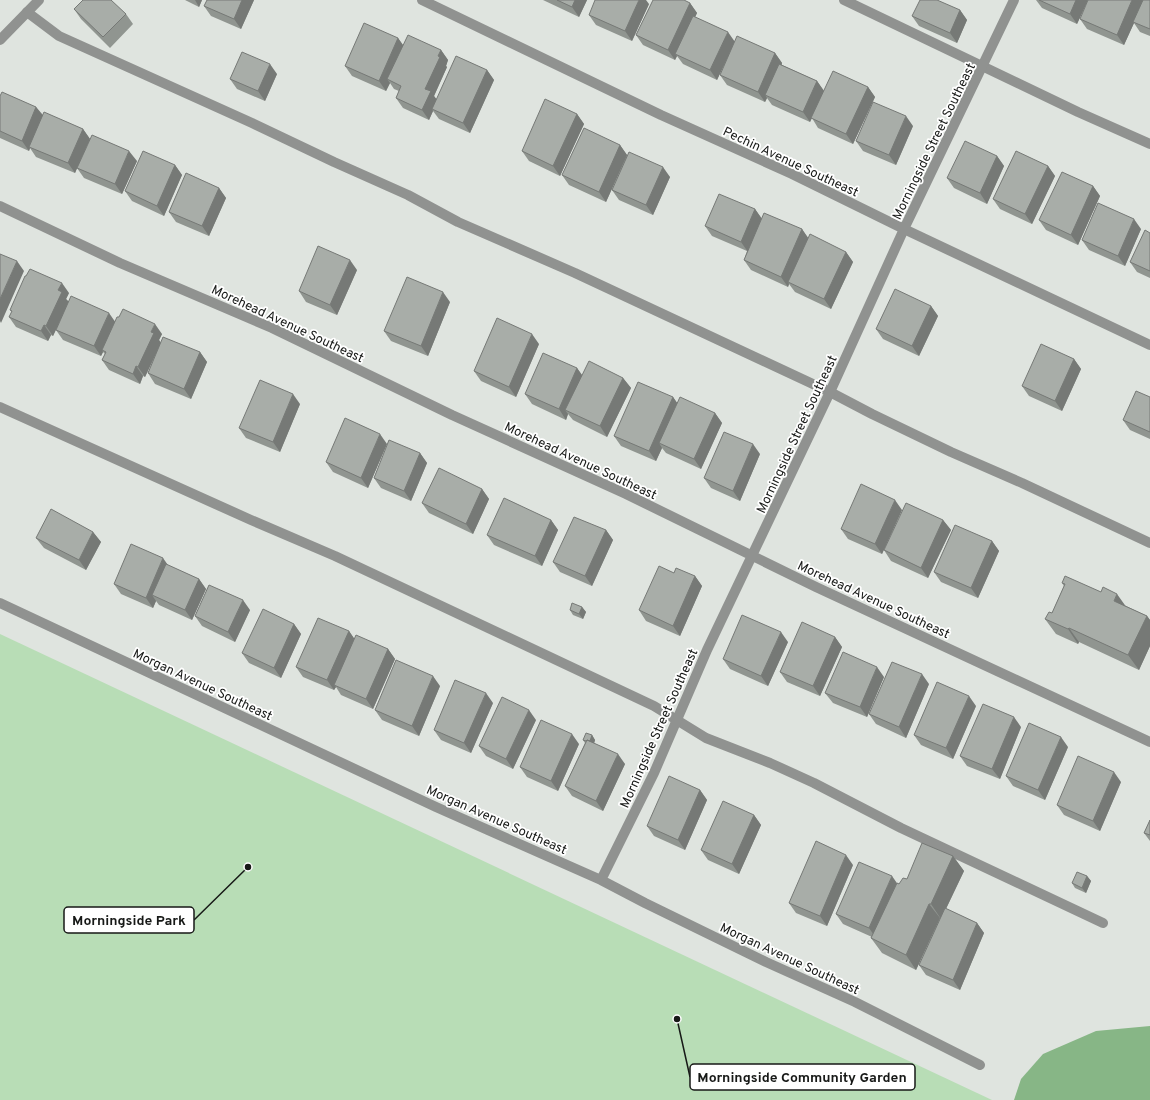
<svg xmlns="http://www.w3.org/2000/svg" width="1150" height="1100" font-family="Overpass,sans-serif">
<style>
.green{fill:#b8ddb6}
.forest{fill:#87b686}
.lines{fill:none;stroke-linecap:round;stroke-linejoin:round}
.lane{stroke:#909290;stroke-width:10}
.street{stroke:#909290;stroke-width:10}
.wall{fill:#909590}
.shaded-wall{fill:#767976}
.building{fill:#a8ada8;stroke:#767976}
.labels{text-anchor:middle;stroke-width:3.5;stroke-linejoin:round;paint-order:stroke}
.street-label{font-size:13px;fill:#171917;stroke:#fff}
.leader{fill:none;stroke:#171917;stroke-width:1.5}
.callout-dot{fill:#171917;stroke:#fff;stroke-width:1.5}
.callout{fill:#fff;stroke:#171917;stroke-width:1.5}
.callout-label{font-size:14px;text-anchor:middle;font-weight:bold;fill:#171917}
</style>
<rect width="100%" height="100%" fill="#dfe4df"/>
<path class="green" d="M0,634L992,1100H0Z"/>
<path class="forest" d="M1150,1026V1100H1014L1021,1079L1043,1054L1096,1031Z"/>
<g class="lines">
<path class="lane" d="M844,0L1078,112L1150,144
M27,12L59,36L252,123L334,162L408,195L458,222L575,273L830,392L872,414L951,452L1022,483L1150,543
M0,407L251,520L335,556L654,706L706,738L770,763L814,783L901,828L1103,923"/>
<path class="street" d="M422,0L661,115L792,174L904,229L1150,345
M0,40L39,0
M0,206L120,263L272,328L452,415L626,494L816,587L1150,742
M0,603L436,807L601,880L645,903L766,962L855,1002L980,1065
M601,880L654,773L707,650L830,392L904,229L1014,0"/>
</g>
<path class="wall" d="M185,0H202L199,7Z
M254,0L241,29L211,16L204,6Z
M543,0H587L579,17Z
M1036,0H1088L1077,24L1042,8Z
M1150,0V36L1140,32L1134,23L1124,45L1087,29L1080,19Z
M690,3L697,13L695,17L735,42L775,53L782,63V65L817,81L824,91L868,87L875,97L853,144L818,128L812,118L810,122L772,105L767,98L765,102L727,85L720,75L727,58L717,80L683,64L677,56L675,60L643,45L636,35Z
M649,4L632,41L596,25L589,15Z
M74,9L126,14L133,24L110,48L81,19Z
M960,10L967,20L957,43L919,26L912,16Z
M398,38L403,45L441,50L448,60L446,66L447,67L434,96L436,99L487,70L494,80L470,133L439,119L433,111L429,120L403,108L396,98L399,91L394,89L390,83L386,91L352,76L345,66Z
M277,74L265,101L237,89L230,79Z
M0,96L36,107L43,115L83,129L90,139L80,162L137,161L122,194L84,178L77,168L75,173L36,157L30,148L29,151L0,138Z
M577,114L584,124L560,176L529,161L522,151Z
M913,126L896,165L863,151L856,141Z
M620,145L627,155L670,177L653,215L619,200L612,190L625,160L606,202L569,185L562,175Z
M997,156L1004,166L987,204L954,188L947,178Z
M175,165L182,175L164,216L132,201L125,191Z
M1048,166L1055,176L1032,224L1000,209L993,199Z
M1093,186L1100,196L1078,245L1046,230L1039,220Z
M219,188L226,198L209,236L176,222L169,212Z
M755,209L762,219L802,229L808,239L846,252L853,262L831,309L795,292L789,284L788,287L751,270L744,260L747,251L712,236L705,226Z
M1141,229L1125,266L1089,250L1082,240Z
M1150,233V278L1137,272L1130,262Z
M357,270L337,315L306,302L299,291Z
M69,293L66,299L69,302L53,336L51,335L48,341L16,327L9,317L12,312L10,310Z
M450,302L428,356L391,341L384,331Z
M931,306L938,316L919,356L883,339L876,329Z
M115,322L162,334L159,340L161,343L200,352L207,362L191,399L155,384L148,373L158,349L145,377L143,376L140,384L109,370L102,360L105,354L103,352L101,356L63,340L56,330Z
M539,344L516,397L481,381L474,371Z
M1074,359L1081,369L1062,411L1029,396L1022,386Z
M577,368L582,375L623,378L631,388L607,437L573,420L568,414L566,420L532,404L525,394Z
M673,397L677,403L715,413L722,423L701,469L666,453L662,448L656,461L621,446L614,436Z
M1150,397V439L1130,430L1123,420Z
M300,404L280,452L246,438L239,428Z
M387,444L368,488L333,472L326,462Z
M420,453L427,463L411,501L381,488L374,478Z
M760,454L740,501L711,488L704,478Z
M482,489L489,499L473,534L429,513L422,503Z
M902,510L882,554L848,539L841,529Z
M551,520L558,530L542,566L494,545L487,535Z
M943,520L951,530L928,578L891,561L884,550Z
M606,530L613,540L592,586L560,572L553,562Z
M93,532L101,542L86,570L44,548L36,538Z
M992,541L999,551L978,598L941,582L934,572Z
M169,566L199,579L206,589L192,620L159,605L156,601L153,608L121,594L114,584Z
M674,573L695,576L702,586L680,636L646,621L639,610Z
M1062,583L1126,606L1147,616L1150,620V646L1139,670L1079,642L1078,644L1056,634L1045,619L1052,613L1064,586Z
M582,607L586,612L583,619L573,615L570,610Z
M250,610L235,642L202,626L195,616Z
M294,624L301,634L281,678L249,663L242,653Z
M349,631L354,639L388,649L395,659L373,709L341,695L336,687L334,690L303,677L296,667Z
M835,637L842,647L820,696L787,682L780,672Z
M788,642L768,686L730,669L723,659Z
M884,677L867,717L833,703L825,693Z
M929,684L906,738L876,724L869,714Z
M440,686L419,736L382,720L375,710Z
M493,703L471,753L441,740L434,730Z
M976,706L953,759L921,745L914,735Z
M536,720L513,769L486,756L479,746Z
M1021,727L1000,779L967,766L960,756Z
M592,735L595,740L594,743L625,764L603,811L572,796L565,786L585,743L583,740Z
M579,744L558,791L527,777L520,767Z
M1068,747L1045,800L1013,786L1006,776Z
M1121,782L1100,831L1064,815L1057,805Z
M700,790L707,800L685,850L654,836L647,826Z
M754,815L761,825L739,874L708,860L701,850Z
M1150,820V841L1144,833Z
M953,856L964,871L946,909L977,923L984,933L960,990L926,975L919,965L940,918L916,970L882,953L871,938L872,937L843,924L836,914L897,883L899,884L907,879Z
M853,865L827,926L796,913L789,903Z
M1087,876L1091,881L1086,893L1075,888L1072,883Z"/>
<path class="shaded-wall" d="M195,0H202L199,7Z
M242,0H254L241,29L234,19Z
M575,0H587L579,17L572,7Z
M639,0H646L649,4L632,41L625,31Z
M1076,0H1088L1077,24L1070,14Z
M1132,0H1144L1133,22L1134,23L1124,45L1117,35Z
M690,3L697,13L677,55L675,54L677,56L675,60L668,50Z
M960,10L967,20L957,43L950,33Z
M728,32L735,42L717,80L710,70Z
M398,38L405,48L387,79L390,83L386,91L379,81Z
M441,50L448,60L446,66L447,67L434,96L438,101L432,109L433,111L429,120L422,110L425,89Z
M775,53L782,63L768,96L765,95L767,98L765,102L758,92Z
M270,64L277,74L265,101L258,91Z
M487,70L494,80L470,133L463,123Z
M817,81L824,91L810,122L803,112Z
M868,87L875,97L853,144L846,134Z
M36,107L44,117L29,147L30,148L29,151L22,141Z
M577,114L584,124L560,176L553,166Z
M906,116L913,126L896,165L889,155Z
M83,129L90,139L75,173L68,163Z
M620,145L627,155L606,202L599,192Z
M129,151L137,161L122,194L115,184Z
M997,156L1004,166L987,204L980,193Z
M175,165L182,175L164,216L157,206Z
M1048,166L1055,176L1032,224L1025,214Z
M663,167L670,177L653,215L646,205Z
M1093,186L1100,196L1078,245L1071,235Z
M219,188L226,198L209,236L202,226Z
M755,209L762,219L748,252L741,242Z
M1134,219L1141,229L1125,266L1118,256Z
M802,229L809,239L788,282L789,284L788,287L781,277Z
M846,252L853,262L831,309L824,299Z
M350,260L357,270L337,315L330,305Z
M17,261L24,271L1,323L0,321V299Z
M62,283L69,293L66,299L69,302L53,336L46,326L58,290Z
M443,292L450,302L428,356L421,346Z
M931,306L938,316L919,356L912,346Z
M109,313L116,323L102,350L103,352L101,356L94,346Z
M155,324L162,334L159,340L161,343L145,377L138,367L151,332Z
M44,325L51,335L48,341L41,331Z
M532,334L539,344L516,397L509,387Z
M200,352L207,362L191,399L184,389Z
M1074,359L1081,369L1062,411L1055,401Z
M136,366L143,376L140,384L133,374Z
M577,368L584,378L565,410L568,414L566,420L559,409Z
M623,378L631,388L607,437L600,426Z
M293,394L300,404L280,452L273,442Z
M673,397L680,407L659,443L662,448L656,461L649,451Z
M715,413L722,423L701,469L694,459Z
M380,434L387,444L368,488L361,478Z
M753,444L760,454L740,501L733,491Z
M420,453L427,463L411,501L404,491Z
M482,489L489,499L473,534L466,524Z
M895,500L902,510L882,554L875,544Z
M551,520L558,530L542,566L535,556Z
M943,520L951,530L928,578L921,568Z
M606,530L613,540L592,586L585,576Z
M93,532L101,542L86,570L79,560Z
M992,541L999,551L978,598L971,588Z
M163,558L170,568L152,595L156,601L153,608L146,598Z
M695,576L702,586L680,636L673,626Z
M199,579L206,589L192,620L185,610Z
M1117,594L1127,608L1114,601Z
M243,600L250,610L235,642L228,632Z
M582,607L586,612L583,619L579,614Z
M1147,616L1150,620V646L1139,670L1128,655Z
M294,624L301,634L281,678L274,668Z
M1069,628L1079,642L1078,644L1068,629Z
M349,631L356,641L334,685L336,687L334,690L327,680Z
M781,632L788,642L768,686L761,676Z
M835,637L842,647L820,696L813,686Z
M388,649L395,659L373,709L366,699Z
M877,667L884,677L867,717L860,707Z
M922,674L929,684L906,738L899,727Z
M433,676L440,686L419,736L412,726Z
M486,693L493,703L471,753L464,743Z
M969,696L976,706L953,759L946,748Z
M529,710L536,720L513,769L506,759Z
M1014,717L1021,727L1000,779L992,769Z
M572,734L579,744L558,791L551,781Z
M592,735L595,740L593,747L589,742Z
M1061,737L1068,747L1045,800L1038,790Z
M618,754L625,764L603,811L596,801Z
M1114,772L1121,782L1100,831L1093,821Z
M700,790L707,800L685,850L678,840Z
M754,815L761,825L739,874L732,864Z
M846,855L853,865L827,926L820,916Z
M953,856L964,871L941,919L931,904Z
M892,876L899,886L876,938L869,928Z
M1087,876L1091,881L1086,893L1082,888Z
M929,904L940,918L916,970L906,955Z
M977,923L984,933L960,990L953,980Z"/>
<path class="building" d="M83,0H111L126,14L103,37L74,9Z
M207,0H242L234,19L204,6Z
M557,0H575L572,7Z
M595,0H639L625,31L589,15Z
M653,0H684L690,3L668,50L636,35Z
M920,0H937L960,10L950,33L912,16Z
M1039,0H1076L1070,14Z
M1088,0H1132L1117,35L1080,19Z
M1143,0H1150V29L1133,22Z
M693,16L728,32L710,70L675,54Z
M364,23L398,38L379,81L345,66Z
M408,35L441,50L438,56L440,57L425,89L431,91L422,110L396,98L401,86L387,79Z
M737,36L775,53L758,92L720,75Z
M242,52L270,64L258,91L230,79Z
M456,56L487,70L463,123L432,109Z
M779,64L817,81L803,112L765,95Z
M833,71L868,87L846,134L811,118Z
M2,92L36,107L22,141L0,131V96Z
M545,99L577,114L553,166L522,151Z
M873,102L906,116L889,155L856,141Z
M44,112L83,129L68,163L29,147Z
M584,128L620,145L599,192L562,175Z
M92,135L129,151L115,184L77,168Z
M965,141L997,156L980,193L947,178Z
M143,151L175,165L157,206L125,191Z
M1016,151L1048,166L1025,214L993,199Z
M629,152L663,167L646,205L612,190Z
M1062,172L1093,186L1071,235L1039,220Z
M186,173L219,188L202,226L169,212Z
M719,194L755,209L741,242L705,226Z
M1098,203L1134,219L1118,256L1082,240Z
M764,213L802,229L781,277L744,260Z
M1145,230L1150,233V271L1130,262Z
M810,234L846,252L824,299L788,282Z
M318,246L350,260L330,305L299,291Z
M0,254L17,261L0,299Z
M30,269L62,283L58,290L62,292L46,326L44,325L41,331L9,317L12,311L10,310L25,276H26Z
M407,277L443,292L421,346L384,331Z
M895,289L931,306L912,346L876,329Z
M71,296L109,313L94,346L56,330Z
M123,309L155,324L151,332L154,333L138,367L136,366L133,374L102,360L106,352L102,350L117,317H119Z
M497,318L532,334L509,387L474,371Z
M163,337L200,352L184,389L148,373Z
M1041,344L1074,359L1055,401L1022,386Z
M543,353L577,368L559,409L525,394Z
M589,361L623,378L600,426L565,410Z
M260,380L293,394L273,442L239,428Z
M638,382L673,397L649,451L614,436Z
M1136,391L1150,397V432L1123,420Z
M680,397L715,413L694,459L659,443Z
M345,418L380,434L361,478L326,462Z
M724,432L753,444L733,491L704,478Z
M389,440L420,453L404,491L374,478Z
M439,468L482,489L466,524L422,503Z
M861,484L895,500L875,544L841,529Z
M504,498L551,520L535,556L487,535Z
M906,503L943,520L921,568L884,550Z
M51,509L93,532L79,560L36,538Z
M574,517L606,530L585,576L553,562Z
M955,525L992,541L971,588L934,572Z
M131,544L163,558L146,598L114,584Z
M166,564L199,579L185,610L152,595Z
M659,566L674,573L676,568L695,576L673,626L639,610Z
M1065,576L1101,592L1103,587L1117,594L1114,601L1147,616L1128,655L1069,628L1068,629L1045,619L1049,612L1052,613L1065,584L1062,583Z
M209,585L243,600L228,632L195,616Z
M572,603L582,607L579,614L570,610Z
M263,609L294,624L274,668L242,653Z
M742,615L781,632L761,676L723,659Z
M318,618L349,631L327,680L296,667Z
M802,622L835,637L813,686L780,672Z
M356,635L388,649L366,699L334,685Z
M843,652L877,667L860,707L825,693Z
M396,660L433,676L412,726L375,710Z
M892,662L922,674L899,727L869,714Z
M455,680L486,693L464,743L434,730Z
M937,682L969,696L946,748L914,735Z
M502,697L529,710L506,759L479,746Z
M983,704L1014,717L992,769L960,756Z
M541,720L572,734L551,781L520,767Z
M1029,723L1061,737L1038,790L1006,776Z
M586,733L592,735L590,741L587,740L586,741L583,740Z
M587,740L618,754L596,801L565,786Z
M1078,756L1114,772L1093,821L1057,805Z
M669,776L700,790L678,840L647,826Z
M723,801L754,815L732,864L701,850Z
M1150,820V835L1144,833Z
M816,841L846,855L820,916L789,903Z
M922,843L953,856L931,904H929L906,955L871,938L897,883L899,884L903,878L907,879Z
M859,862L892,876L869,928L836,914Z
M1077,872L1087,876L1082,888L1072,883Z
M945,908L977,923L953,980L919,965Z"/>
<g class="labels">
<g class="street-label">
<text transform="translate(933 141) rotate(-64)" y="5">Morningside Street Southeast</text>
<text transform="translate(791 161) rotate(25)" y="5">Pechin Avenue Southeast</text>
<text transform="translate(288 323) rotate(25)" y="5">Morehead Avenue Southeast</text>
<text transform="translate(796 434) rotate(-65)" y="5">Morningside Street Southeast</text>
<text transform="translate(581 460) rotate(25)" y="5">Morehead Avenue Southeast</text>
<text transform="translate(874 599) rotate(25)" y="5">Morehead Avenue Southeast</text>
<text transform="translate(203 684) rotate(25)" y="5">Morgan Avenue Southeast</text>
<text transform="translate(658 728) rotate(-66)" y="5">Morningside Street Southeast</text>
<text transform="translate(497 819) rotate(24)" y="5">Morgan Avenue Southeast</text>
<text transform="translate(790 958) rotate(25)" y="5">Morgan Avenue Southeast</text>
</g>
</g>
<path class="leader" d="M248 867L194 920M677 1019L690 1077"/>
<g class="callout-dot">
<circle cx="248" cy="867" r="4"/>
<circle cx="677" cy="1019" r="4"/>
</g>
<g class="callout">
<rect x="64" y="907" width="130" height="26" rx="4"/>
<rect x="690" y="1064" width="225" height="26" rx="4"/>
</g>
<g class="callout-label">
<text x="129" y="925">Morningside Park</text>
<text x="802" y="1082">Morningside Community Garden</text>
</g>
</svg>
